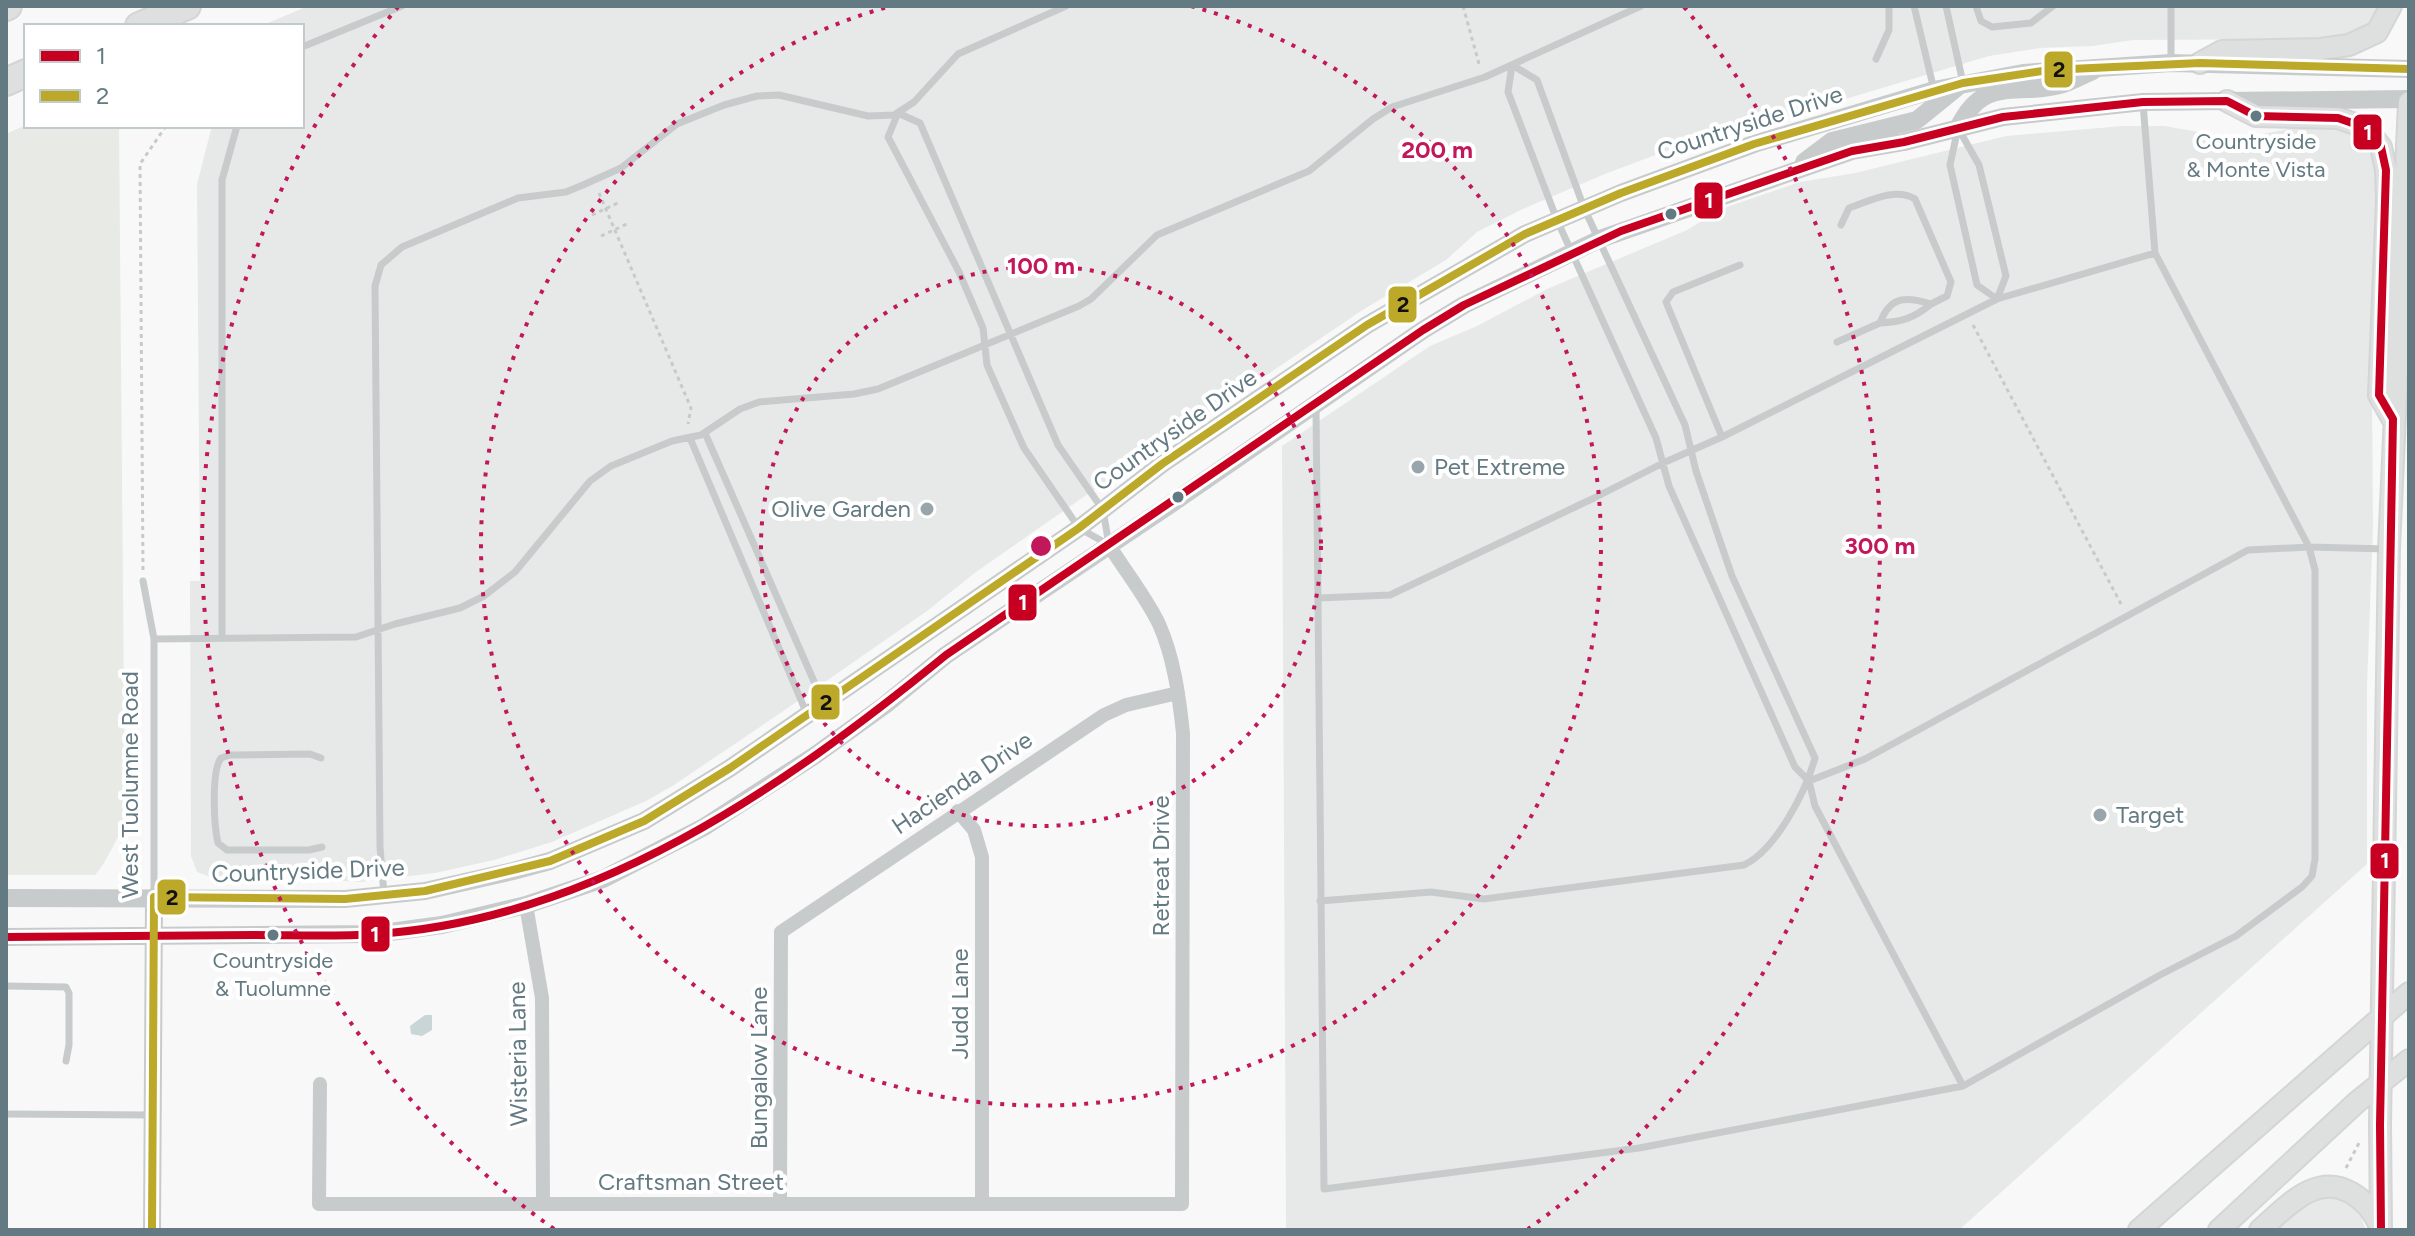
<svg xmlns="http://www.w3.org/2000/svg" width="2415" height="1236" font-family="Figtree,sans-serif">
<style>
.built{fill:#e7e9e8}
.green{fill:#e8eae5}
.water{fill:#c9d5d6}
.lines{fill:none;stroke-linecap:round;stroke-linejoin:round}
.secondary-casing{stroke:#d4d5d6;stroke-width:24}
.motorway-casing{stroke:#d3d4d4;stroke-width:30}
.path{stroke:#c8c9ca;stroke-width:3;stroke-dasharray:4 4;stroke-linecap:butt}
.service{stroke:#c8cbcc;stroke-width:7}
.minor{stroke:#c8cbcc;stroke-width:14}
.tertiary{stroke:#c8cbcc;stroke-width:18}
.secondary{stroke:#dedfdf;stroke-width:20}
.motorway{stroke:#dedfdf;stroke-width:26}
.bus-1-casing{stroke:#fff;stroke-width:14}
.bus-2-casing{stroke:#fff;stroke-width:14}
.bus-1{stroke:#c70021;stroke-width:8}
.bus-2{stroke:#bca829;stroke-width:8}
.ring{fill:none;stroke:#c2185b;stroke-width:4;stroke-dasharray:4 8}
.bus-dot{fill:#647a82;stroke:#fff;stroke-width:3}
.poi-dot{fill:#98a6ab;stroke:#fff;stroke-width:3}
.labels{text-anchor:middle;stroke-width:8;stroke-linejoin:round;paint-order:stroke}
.bus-label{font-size:22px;fill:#647a82;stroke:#fff}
.street-label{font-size:24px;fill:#647a82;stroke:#fff}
.poi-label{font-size:24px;fill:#647a82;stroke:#fff;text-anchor:start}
.centre{fill:#c2185b;stroke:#fff;stroke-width:4}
.ring-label{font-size:24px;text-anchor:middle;font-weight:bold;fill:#c2185b;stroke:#fff;stroke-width:8;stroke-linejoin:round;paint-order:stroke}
.line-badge{stroke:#fff;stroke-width:3}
.badge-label{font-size:22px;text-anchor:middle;font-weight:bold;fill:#fff}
.pale-badge-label{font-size:22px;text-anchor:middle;font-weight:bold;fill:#111}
</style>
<rect width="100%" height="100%" fill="#f8f8f8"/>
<path class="built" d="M308,6H2382L2367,27L2354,35L2333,39L2133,40L2093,46L2040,48L1989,56L1729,134L1682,145L1605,174L1523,209L1477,232L1446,260L1361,311L1230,400L1184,427L976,572L927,611L779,714L674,785L646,801L552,842L494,860L435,873L360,882L298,878H213L197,872L191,856L190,581H200L197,184L212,126H302V26H261Z
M2123,126H2164L2217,135L2262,134L2303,126H2327L2354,134L2373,156L2379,180L2372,385L2373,528L2367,686V864L1959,1230H1286L1282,446L1430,346L1477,326L1547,289L1687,230L1721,209L1800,182L1855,173L2006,136Z
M2326,1197L2339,1199L2351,1206L2361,1217L2366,1230H2272L2298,1207Z"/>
<path class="green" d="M26,125L119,126L125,825C114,842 108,860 95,875H6V134Z"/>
<path class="water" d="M425,1015H432V1030L422,1036L411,1034L410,1026Z"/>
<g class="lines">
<g class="secondary-casing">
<path id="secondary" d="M2200,63L2222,51L2321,49L2349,45L2377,32L2391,6
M2227,101L2256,116L2338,118L2355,124L2371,134L2381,147L2386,170L2387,200L2379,395L2392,418
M2139,1230L2409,993
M2219,1230L2357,1102L2409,1060
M2260,1230C2275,1217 2292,1199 2310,1191C2340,1177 2368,1199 2380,1226
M2381,1230L2380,1125L2389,549L2409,102"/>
</g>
<g class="motorway-casing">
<path id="motorway" d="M6,7L8,6
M139,26L187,6
M6,82L26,73"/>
</g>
<path class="path" d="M1463,6L1479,64
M599,193L691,408L688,424
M592,215L620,202
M601,236L629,223
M1973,325L2121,604
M143,570L140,164L166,126
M2346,1168L2359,1143"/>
<path class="service" d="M1914,6L1934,90
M1946,6L1963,83
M1976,6L1981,21L1992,27L2031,23L2053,6
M2171,6V63
M302,47L402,6
M1876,59L1889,30V6
M898,113L920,123L1058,445L1103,510L1109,545L1079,528L1024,448L987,365L983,328L959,272L888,137Z
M1958,128L1979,165L2006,276L1997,299L1977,285L1950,165Z
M2155,253L2309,547L2387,549
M1880,323C1902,322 1914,318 1931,304
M1837,342L1880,323C1890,296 1906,296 1931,304L1947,296L1951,282L1915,199C1895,187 1870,201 1849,208L1841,225
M1316,408L1324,1189L1639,1148L1963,1086L2160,975L2236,936L2302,887L2312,876L2315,859V570L2309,547L2248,550L1865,759L1809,781
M705,433L823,702
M1722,437L1666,302L1673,292L1740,265
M690,438L806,712
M143,581L154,639V895
M1319,598L1390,595L1594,498L1663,463L1722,437L1997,299L2155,253L2143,103
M222,638V180L237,126
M154,639L356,637L395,624L460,608L484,596L515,572L590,481L611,466L672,441L701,435L740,409L759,402L854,394L878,389L1079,306L1091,299L1157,235L1309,171L1373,119L1392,107L1485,77L1641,6
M321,758L310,754L230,755L221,758C211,771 214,827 218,843L227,850H309L322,847
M384,894L380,847L375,286L381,265L402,247L518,198L566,192L583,185L621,168L677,124L724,105L757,96L779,95L868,116L894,115L914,102L958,54L1066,6
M1320,901L1431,892L1484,899L1744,865C1776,850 1806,791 1815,758L1732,576L1696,471L1685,425L1584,208L1537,80L1512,65L1508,92L1557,220L1656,438L1669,486L1795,767L1809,781L1815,806L1963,1086
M6,986L66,987L69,993V1045L66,1061
M6,1114L152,1115"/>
<path class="minor" d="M958,811L974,830L982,857V1204
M526,905L542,998L543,1203
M320,1084L319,1204H1182L1183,733C1179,696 1174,658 1159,624C1146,597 1125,571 1109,545
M780,1204L781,932L1104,715L1126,705L1178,693"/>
<path class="tertiary" d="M1958,128C1985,73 2016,98 2063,84C2073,81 2083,75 2093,71
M1804,162L1832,141L1917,120L1960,85
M6,898L345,899L425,891L513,871L550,861L644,821L730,768L1079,528L1162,464L1367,325L1525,234L1621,193L1754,144L1934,90L2023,73L2171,63L2409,69
M6,937L375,934L442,925L526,905L603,879L704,827L814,756L885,705L946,655L1171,504L1423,330L1464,305L1600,239L1852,151L1904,142L2003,117L2143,102L2409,99
M152,1230L154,897"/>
<use href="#secondary" class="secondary"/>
<use href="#motorway" class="motorway"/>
<g class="bus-1-casing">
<path id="bus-1" d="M6,937C89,936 171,936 254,935C294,935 335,937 375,934C593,920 782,789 946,655L1423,330L1464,305L1621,231L1852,151L1904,142L2003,117L2143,102L2227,101L2256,116L2338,118L2355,124L2371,134L2381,147L2386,170L2379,395L2393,419L2380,1125L2381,1230"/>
</g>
<g class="bus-2-casing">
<path id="bus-2" d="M152,1230L154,897L345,899L425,891L550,861L644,821L730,768L1079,528L1162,464L1367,325L1525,234L1621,193L1754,144L1963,83L2049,70L2200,63L2409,69"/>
</g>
<use href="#bus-1" class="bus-1"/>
<use href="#bus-2" class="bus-2"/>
</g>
<g class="ring">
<circle cx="1041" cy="546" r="280"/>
<path d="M1191 6A560 560 0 1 1 891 6"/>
<path d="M554 1229A839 839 0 0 1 398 7M1684 7A839 839 0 0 1 1528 1229"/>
</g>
<g class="bus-dot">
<circle cx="2256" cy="116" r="7"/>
<circle cx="1671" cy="214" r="7"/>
<circle cx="1178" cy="497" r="7"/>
<circle cx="273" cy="935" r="7"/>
</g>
<g class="poi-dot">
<circle cx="1418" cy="467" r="8"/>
<circle cx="927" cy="509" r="8"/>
<circle cx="2100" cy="815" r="8"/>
</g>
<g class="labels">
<g class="bus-label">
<text x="2256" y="149">Countryside<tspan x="2256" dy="28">&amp; Monte Vista</tspan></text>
<text x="273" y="968">Countryside<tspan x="273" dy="28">&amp; Tuolumne</tspan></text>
</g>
<g class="street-label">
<text transform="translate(1750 123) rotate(-18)" y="8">Countryside Drive</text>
<text transform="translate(1175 430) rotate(-35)" y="8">Countryside Drive</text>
<text transform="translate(962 783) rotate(-34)" y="8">Hacienda Drive</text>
<text transform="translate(130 785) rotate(-90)" y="8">West Tuolumne Road</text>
<text transform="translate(1161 866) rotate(-90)" y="8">Retreat Drive</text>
<text transform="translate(308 871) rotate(-2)" y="8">Countryside Drive</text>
<text transform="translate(960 1004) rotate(-90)" y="8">Judd Lane</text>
<text transform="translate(518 1054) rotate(-91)" y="8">Wisteria Lane</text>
<text transform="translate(759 1068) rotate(-90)" y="8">Bungalow Lane</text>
<text x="691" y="1190">Craftsman Street</text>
</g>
<g class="poi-label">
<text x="1434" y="475">Pet Extreme</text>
<text x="911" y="517" text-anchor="end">Olive Garden</text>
<text x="2116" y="823">Target</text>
</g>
</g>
<circle cx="1041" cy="546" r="12" class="centre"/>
<g class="ring-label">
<text x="1437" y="158">200 m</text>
<text x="1041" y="274">100 m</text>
<text x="1880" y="554">300 m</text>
</g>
<g class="line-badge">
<rect x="2043" y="50" width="31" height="39" rx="8" fill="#bca829"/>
<rect x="2352" y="113" width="31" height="38" rx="8" fill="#c70021"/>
<rect x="1693" y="181" width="31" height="39" rx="8" fill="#c70021"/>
<rect x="1387" y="285" width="31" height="39" rx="8" fill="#bca829"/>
<rect x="1007" y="583" width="31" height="39" rx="8" fill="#c70021"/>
<rect x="810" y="683" width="31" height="38" rx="8" fill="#bca829"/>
<rect x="2369" y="842" width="31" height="38" rx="8" fill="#c70021"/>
<rect x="156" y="878" width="31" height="38" rx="8" fill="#bca829"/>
<rect x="360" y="915" width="31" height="38" rx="8" fill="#c70021"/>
</g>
<g class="badge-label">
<text x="2368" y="140">1</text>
<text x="1709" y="208">1</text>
<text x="1023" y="610">1</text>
<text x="2385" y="868">1</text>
<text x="375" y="942">1</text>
</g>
<g class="pale-badge-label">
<text x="2059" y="77">2</text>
<text x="1403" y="312">2</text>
<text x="826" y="710">2</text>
<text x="172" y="905">2</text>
</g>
<rect width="2415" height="1236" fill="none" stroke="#647a82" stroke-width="16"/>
<rect x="24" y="24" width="280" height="104" fill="#ffffff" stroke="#c1cacd" stroke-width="2"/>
<rect x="40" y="50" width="40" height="12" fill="#c70021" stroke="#c1cacd" stroke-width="2"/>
<text x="96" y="64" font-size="24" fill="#647a82">1</text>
<rect x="40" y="90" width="40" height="12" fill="#bca829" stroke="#c1cacd" stroke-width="2"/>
<text x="96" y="104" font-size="24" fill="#647a82">2</text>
</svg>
